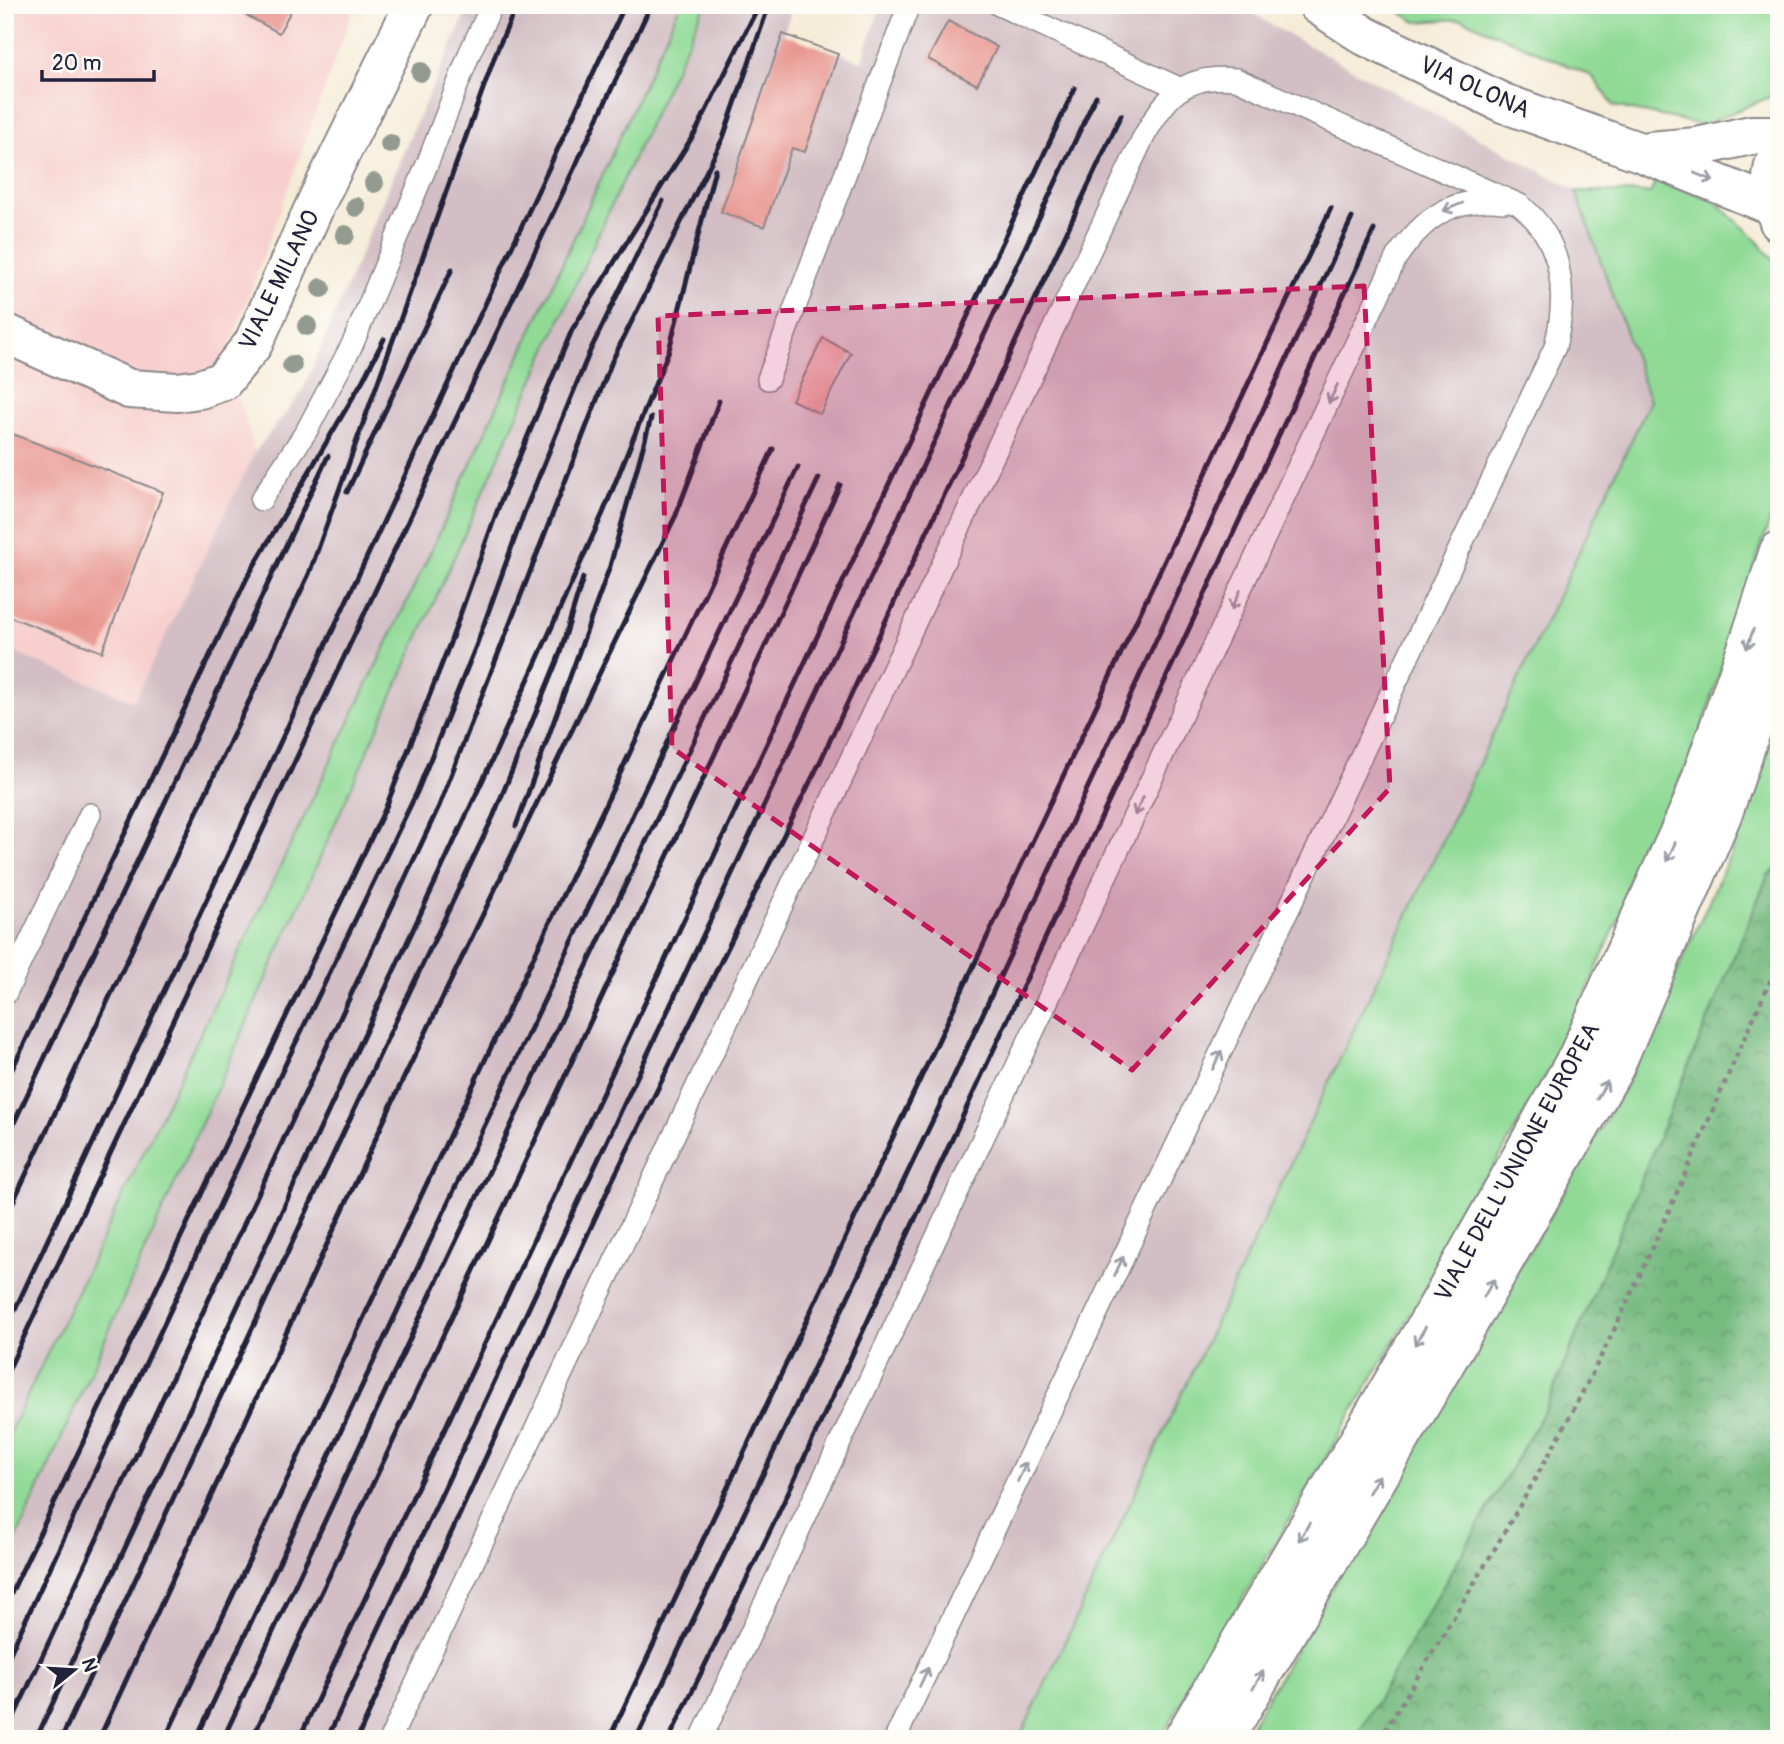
<svg xmlns="http://www.w3.org/2000/svg" width="1784" height="1744" font-family="Pangolin,sans-serif">
<style>
.built{fill:#f7d0ce}
.industrial{fill:#d2bec4}
.grass{fill:#90da96;stroke:#597e68;stroke-width:2}
.forest{fill:url(#forest-crowns);stroke:#4b6e5d;stroke-width:2}
.building{fill:#e8958f}
.lines{fill:none;stroke-linecap:round;stroke-linejoin:round}
.service-casing{stroke:#8c8789;stroke-width:24}
.minor-casing{stroke:#8c8789;stroke-width:42}
.path{stroke:#8c8789;stroke-width:4.5;stroke-dasharray:5 5;stroke-linecap:butt}
.service{stroke:#fff;stroke-width:21}
.minor{stroke:#fff;stroke-width:38}
.rail{stroke:#22223b;stroke-width:5}
.tree{fill:#939b90}
.oneway{stroke:#9c9ca7}
.marked{fill:#c2185b;fill-opacity:0.2;stroke:#c2185b;stroke-width:5;stroke-dasharray:14 9;stroke-linejoin:round}
.labels{text-anchor:middle;stroke-width:5;stroke-linejoin:round;paint-order:stroke}
.street-label{font-size:24px;fill:#22223b;stroke:#fdfcf7}
</style>
<defs>
<pattern id="forest-crowns" width="20" height="18" patternUnits="userSpaceOnUse" patternTransform="scale(1.75)"><rect width="20" height="18" fill="#74ba7f"/><path d="M2 6a3 3 0 1 1 6 0M12 15a3 3 0 1 1 6 0" fill="none" stroke="#5f9769"/></pattern>
</defs>
<rect width="100%" height="100%" fill="#fdfcf7"/>
<filter id="ink" filterUnits="userSpaceOnUse"><feTurbulence type="fractalNoise" baseFrequency=".0143" numOctaves="2"/><feDisplacementMap in="SourceGraphic" scale="14" xChannelSelector="R" yChannelSelector="G"/><feConvolveMatrix kernelMatrix="1 2 1 2 8 2 1 2 1" color-interpolation-filters="sRGB"/></filter>
<filter id="wash" filterUnits="userSpaceOnUse"><feTurbulence type="fractalNoise" baseFrequency=".00686" numOctaves="4" result="noise"/><feDisplacementMap in="SourceGraphic" scale="28" xChannelSelector="R" yChannelSelector="G"/><feGaussianBlur stdDeviation="1.57" result="paint"/><feColorMatrix in="noise" values="0 0 0 0 0 0 0 0 0 0 0 0 0 0 0 0 0 1.4 0 .05"/><feComposite in="paint" operator="in"/></filter>
<g filter="url(#wash)">
<rect width="100%" height="100%" fill="#f5ecd7"/>
<path class="built" d="M5,5H355L227,356L255,452L134,702L5,649Z"/>
<path class="industrial" d="M470,5H681L432,549L5,1442V649L134,701L255,452L302,392L415,125Z
M705,5H793L783,35L862,61L881,5H1242L1271,25L1576,191L1650,400L1019,1739H5V1564L600,230Z"/>
<path class="grass" d="M680,5H705L600,230L5,1564V1442L432,549Z
M1388,5H1779V93L1703,125L1614,106L1592,76L1462,19L1416,22Z
M1656,181L1711,198L1751,234L1779,266V487L1776,501L1699,737L1561,1049L1422,1294L1160,1739H1019L1650,401L1576,191L1650,193Z
M1779,711V867L1768,876L1546,1408L1355,1739H1243L1624,1089L1735,844Z"/>
<path class="forest" d="M1779,867V1739H1355L1546,1408L1768,875Z"/>
<g id="blocks">
<path class="building" d="M227,5H294L279,33Z
M948,21L997,47L977,85L928,59Z
M783,34L838,54L805,152L792,148L764,227L721,212Z
M823,338L851,353L820,414L792,400Z
M5,431L163,492L102,652L5,615Z"/>
</g>
</g>
<g filter="url(#ink)">
<use href="#blocks" fill-opacity="0" stroke="#8c8789" stroke-width="2"/>
<g class="lines">
<g class="service-casing">
<path id="service" d="M999,5L1181,89
M768,379L909,5
M261,500L307,430L353,343L430,157L470,52L492,5
M5,995L90,814
M390,1739L1142,140C1165,97 1184,73 1236,79L1520,205C1564,241 1568,295 1555,347L895,1739
M701,1739L1396,258C1424,217 1453,196 1504,202"/>
</g>
<g class="minor-casing">
<path id="minor" d="M1318,5L1365,36L1503,103L1640,152L1773,206
M1649,151L1697,147L1751,135H1779
M1779,152C1768,174 1771,200 1779,222
M5,333L129,389L177,392L200,389L223,381L253,344L318,199L414,5
M1183,1739L1434,1313L1578,1056L1692,804L1751,637L1779,551
M1224,1739L1464,1331L1614,1068L1724,810L1779,650"/>
</g>
<path class="path" d="M1380,1739C1467,1594 1559,1450 1630,1296C1682,1186 1727,1073 1779,962"/>
<use href="#service" class="service"/>
<use href="#minor" class="minor"/>
<path class="rail" d="M347,492L452,269
M516,826L610,566L651,418
M5,1084L248,576L363,380L384,339
M5,1142L328,456
M5,1219L309,574L497,50L517,5
M5,1331L625,5
M5,1377L651,5
M5,1606L386,807L450,643L500,503L572,330L696,131L759,5
M5,1664L286,1063L417,792L476,646L524,513L590,351L663,201
M5,1736L439,806L612,361L723,138L769,5
M36,1739L493,758L603,513L669,350L715,169
M61,1739L388,1037L493,817L559,656L583,578
M99,1739L399,1088L676,515L719,401
M165,1739L773,449
M196,1739L472,1152L798,467
M223,1739L427,1302L819,478
M252,1739L519,1175L840,485
M299,1739L1075,88
M327,1739L1096,96
M357,1739L612,1181L819,764L1121,115
M609,1739L1331,208
M636,1739L953,1078L1352,218
M669,1739L773,1525L1374,230"/>
</g>
<g class="tree">
<circle cx="421" cy="72" r="10"/>
<circle cx="390" cy="144" r="10"/>
<circle cx="374" cy="183" r="10"/>
<circle cx="356" cy="207" r="10"/>
<circle cx="345" cy="235" r="10"/>
<circle cx="321" cy="288" r="10"/>
<circle cx="307" cy="326" r="10"/>
<circle cx="292" cy="365" r="10"/>
</g>
<defs><path id="oneway-shaft" d="M-6 0H5M1.5-3L5.5 0L1.5 3" fill="none" stroke-width="1.6" stroke-linecap="round" stroke-linejoin="round" transform="scale(1.75)"/></defs>
<g class="oneway">
<use href="#oneway-shaft" transform="translate(1704 177) rotate(22)"/>
<use href="#oneway-shaft" transform="translate(1453 207) rotate(158)"/>
<use href="#oneway-shaft" transform="translate(1333 394) rotate(115)"/>
<use href="#oneway-shaft" transform="translate(1236 600) rotate(115)"/>
<use href="#oneway-shaft" transform="translate(1750 639) rotate(109)"/>
<use href="#oneway-shaft" transform="translate(1139 806) rotate(115)"/>
<use href="#oneway-shaft" transform="translate(1671 852) rotate(114)"/>
<use href="#oneway-shaft" transform="translate(1217 1060) rotate(-65)"/>
<use href="#oneway-shaft" transform="translate(1602 1090) rotate(-60)"/>
<use href="#oneway-shaft" transform="translate(1119 1266) rotate(-65)"/>
<use href="#oneway-shaft" transform="translate(1489 1288) rotate(-60)"/>
<use href="#oneway-shaft" transform="translate(1420 1336) rotate(121)"/>
<use href="#oneway-shaft" transform="translate(1022 1472) rotate(-65)"/>
<use href="#oneway-shaft" transform="translate(1374 1484) rotate(-59)"/>
<use href="#oneway-shaft" transform="translate(1304 1532) rotate(121)"/>
<use href="#oneway-shaft" transform="translate(924 1677) rotate(-65)"/>
<use href="#oneway-shaft" transform="translate(1258 1680) rotate(-60)"/>
</g>
</g>
<path class="marked" d="M1364,286L1390,788L1132,1070L672,748L658,316Z"/>
<g class="labels">
<g class="street-label">
<text transform="translate(1475 87) rotate(24)" y="8">VIA OLONA</text>
<text transform="translate(279 280) rotate(-64)" y="8">VIALE MILANO</text>
<text transform="translate(1517 1162) rotate(-61)" y="8">VIALE DELL'UNIONE EUROPEA</text>
</g>
</g>
<rect width="1784" height="1744" fill="none" stroke="#fdfcf7" stroke-width="28"/>
<g transform="translate(74 1670) rotate(72)" stroke="#fdfcf7" stroke-width="5" paint-order="stroke">
<path d="M0-5L12 26L0 18L-12 26Z" fill="#22223b"/>
<text y="-10" font-size="19" font-weight="bold" text-anchor="middle" fill="#22223b">N</text>
</g>
<path d="M42 70v10h112v-10" fill="none" stroke="#22223b" stroke-width="3.5"/>
<text x="52" y="70" font-size="21" fill="#22223b" stroke="#fdfcf7" stroke-width="5" paint-order="stroke">20 m</text>
</svg>
